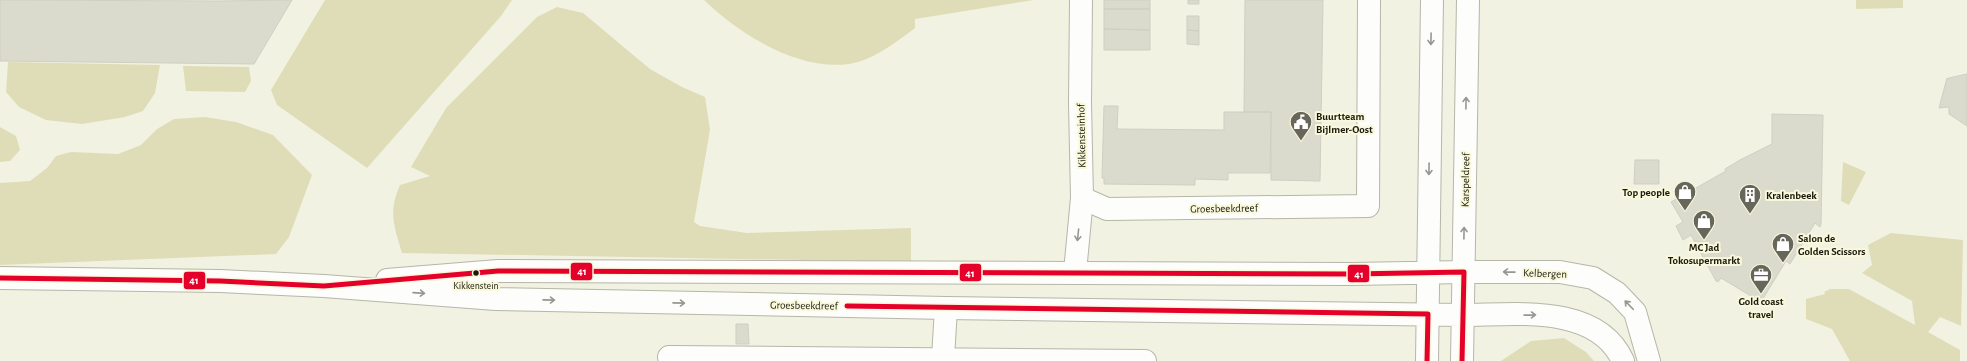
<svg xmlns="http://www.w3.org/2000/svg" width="1967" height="361" font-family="'Alegreya Sans',sans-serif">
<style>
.green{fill:#dfddb8}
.building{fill:#dadacd;stroke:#cfcfc2}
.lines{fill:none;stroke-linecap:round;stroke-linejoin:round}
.street-casing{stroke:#b6b6a9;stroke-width:24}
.secondary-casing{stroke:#b6b6a9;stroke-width:24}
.street{stroke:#fdfdfb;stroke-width:22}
.secondary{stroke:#fdfdfb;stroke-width:22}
.bus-1-casing{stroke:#f9f8db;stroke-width:8}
.bus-1{stroke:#e4002b;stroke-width:5}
.oneway{stroke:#979791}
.bus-dot{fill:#1a1a10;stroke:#f9f8db;stroke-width:1.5}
.labels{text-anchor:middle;stroke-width:4;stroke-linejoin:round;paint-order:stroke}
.bus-label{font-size:10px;fill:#1a1a10;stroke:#f9f8db}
.poi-label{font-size:11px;font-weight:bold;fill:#1a1a10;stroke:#f9f8db;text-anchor:start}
.street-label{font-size:11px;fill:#1a1a10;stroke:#f9f8db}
.line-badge{stroke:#f9f8db;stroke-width:1.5}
.badge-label{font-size:11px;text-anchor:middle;font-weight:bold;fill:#fff}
</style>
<rect width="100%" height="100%" fill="#f2f2e2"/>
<path class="green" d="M325,0H512L501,16L367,168L277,105L271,90Z
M704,0H1034L915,19V28C896,42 874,60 849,64C798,71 739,34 704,0Z
M1856,0H1903V8L1856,9Z
M557,7L583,13L650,69L682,87L705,97L710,130L694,222L700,226L747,233L911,228V262L402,253C394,226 388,212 400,185L430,176L411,167L446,108L537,17Z
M8,62L160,65L155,93L143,111L125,117L82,124L46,120L19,107L6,92Z
M183,66L249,67L251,81L245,92L186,91Z
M205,117L236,122L273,135L312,175L289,237L276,254L0,265V183L30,181L47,168L56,156L71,152L118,154L141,145L157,129L174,119Z
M0,127L16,136L20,150L10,161L0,162Z
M1843,162L1866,172L1849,205L1841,201Z
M1891,233L1963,240L1961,326L1940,317L1928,332L1960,350V361H1850L1832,329L1806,319V299L1825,294L1824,292L1830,289H1849L1915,325L1912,301L1862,273L1872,265L1868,245Z
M1564,338L1586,352L1594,361H1501L1531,341Z"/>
<path class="building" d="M0,0L218,1L292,0L254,64L0,61Z
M1104,0H1150V9H1104Z
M1188,0H1199V4H1188Z
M1245,0H1323L1320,181L1271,180V112H1244Z
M1104,9H1150V30L1104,29Z
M1187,16H1199V31L1187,30Z
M1104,29L1150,30V50H1104Z
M1187,30L1199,31V45L1187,44Z
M1967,74V126L1949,114V107L1939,108L1947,78L1950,79L1949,78Z
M1104,106H1118L1117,129L1224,130V112H1271L1270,173H1228V180L1195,179V185L1104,184V178H1102Z
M1772,114L1823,115L1821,224L1820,227L1815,223L1790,264L1786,261L1761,302L1721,278L1718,282L1716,281L1691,235L1683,240L1676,226L1683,222L1671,202L1726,171L1725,169L1740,160L1772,144Z
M1635,160H1659V184H1634Z
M736,324H748L749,344H736Z"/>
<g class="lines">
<g class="street-casing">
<path id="street" d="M1082,198L1107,209L1368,206L1369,0
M1075,272L1082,198L1080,103L1081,0
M1464,272H1560L1593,278L1617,293L1635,312L1649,361
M1463,315C1514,315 1597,303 1623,361
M669,357L1145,361
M943,358L946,308"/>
</g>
<g class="secondary-casing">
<path id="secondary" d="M0,278L220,281L324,286L496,299L946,308L1463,315
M387,280L498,271L1352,274L1464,272
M1427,361L1432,0
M1462,361L1468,0"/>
</g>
<use href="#street" class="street"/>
<use href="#secondary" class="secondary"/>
<g class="bus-1-casing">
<path id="bus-1" d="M0,278L220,281L324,286L498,271L1352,274L1464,272L1462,361
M847,306L1428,314L1427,361"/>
</g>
<use href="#bus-1" class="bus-1"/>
</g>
<defs><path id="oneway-shaft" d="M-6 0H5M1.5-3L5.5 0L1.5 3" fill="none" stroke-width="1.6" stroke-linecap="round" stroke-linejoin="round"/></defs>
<g class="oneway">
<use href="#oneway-shaft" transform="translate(1431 39) rotate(91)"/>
<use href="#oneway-shaft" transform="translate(1466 103) rotate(-89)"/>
<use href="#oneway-shaft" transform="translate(1429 169) rotate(91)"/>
<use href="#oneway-shaft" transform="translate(1464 233) rotate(-89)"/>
<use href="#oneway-shaft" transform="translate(1078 235) rotate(96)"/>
<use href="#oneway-shaft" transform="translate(1509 272) rotate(-179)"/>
<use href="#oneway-shaft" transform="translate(419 293) rotate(4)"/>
<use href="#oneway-shaft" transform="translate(549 300) rotate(1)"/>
<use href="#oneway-shaft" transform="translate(679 303) rotate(1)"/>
<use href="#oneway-shaft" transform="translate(1629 305) rotate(-134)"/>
<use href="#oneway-shaft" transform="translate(1530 315) rotate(-1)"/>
</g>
<defs>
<g id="civic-pin" transform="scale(1.15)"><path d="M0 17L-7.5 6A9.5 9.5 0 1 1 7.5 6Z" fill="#66665a" stroke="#f9f8db"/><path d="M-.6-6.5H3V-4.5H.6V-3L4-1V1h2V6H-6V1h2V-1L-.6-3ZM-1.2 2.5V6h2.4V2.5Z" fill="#fff"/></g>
<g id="shop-pin" transform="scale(1.15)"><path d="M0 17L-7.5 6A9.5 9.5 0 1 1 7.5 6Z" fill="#66665a" stroke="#f9f8db"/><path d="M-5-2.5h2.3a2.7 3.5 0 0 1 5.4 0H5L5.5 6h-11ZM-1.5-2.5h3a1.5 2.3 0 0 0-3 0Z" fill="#fff"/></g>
<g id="building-pin" transform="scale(1.15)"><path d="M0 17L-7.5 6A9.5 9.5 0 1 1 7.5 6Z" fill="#66665a" stroke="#f9f8db"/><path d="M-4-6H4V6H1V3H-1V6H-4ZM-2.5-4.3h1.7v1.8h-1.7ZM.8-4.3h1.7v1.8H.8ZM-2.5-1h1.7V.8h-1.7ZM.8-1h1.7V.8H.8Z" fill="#fff"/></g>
<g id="office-pin" transform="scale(1.15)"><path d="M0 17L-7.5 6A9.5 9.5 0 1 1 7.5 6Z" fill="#66665a" stroke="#f9f8db"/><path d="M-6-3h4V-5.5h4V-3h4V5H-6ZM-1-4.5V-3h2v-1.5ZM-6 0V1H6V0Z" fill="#fff"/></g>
</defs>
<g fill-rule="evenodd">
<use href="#civic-pin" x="1301" y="122"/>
<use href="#shop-pin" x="1685" y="192"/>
<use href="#building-pin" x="1750" y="195"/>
<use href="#shop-pin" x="1704" y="221"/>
<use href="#shop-pin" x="1783" y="244"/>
<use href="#office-pin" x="1761" y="275"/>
</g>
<circle class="bus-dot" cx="476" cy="273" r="3.5"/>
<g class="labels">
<g class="bus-label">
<text x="476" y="289">Kikkenstein</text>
</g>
<g class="poi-label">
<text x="1316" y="120">Buurtteam<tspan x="1316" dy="13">Bijlmer-Oost</tspan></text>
<text x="1670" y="196" text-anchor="end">Top people</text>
<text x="1766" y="199">Kralenbeek</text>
<text x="1798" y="242">Salon de<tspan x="1798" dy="13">Golden Scissors</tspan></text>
<text x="1704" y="251" text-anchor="middle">MC Jad<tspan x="1704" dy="13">Tokosupermarkt</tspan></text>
<text x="1761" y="305" text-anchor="middle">Gold coast<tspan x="1761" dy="13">travel</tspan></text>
</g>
<g class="street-label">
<text transform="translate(1081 136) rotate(-91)" y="4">Kikkensteinhof</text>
<text transform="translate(1465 180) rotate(-89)" y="4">Karspeldreef</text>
<text transform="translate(1224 208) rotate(-1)" y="4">Groesbeekdreef</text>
<text transform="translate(1545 273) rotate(2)" y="4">Kelbergen</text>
<text transform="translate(804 305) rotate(1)" y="4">Groesbeekdreef</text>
</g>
</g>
<g class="line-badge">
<rect x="570" y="262" width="23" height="19" rx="4" fill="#e4002b"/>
<rect x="959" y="263" width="23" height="19" rx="4" fill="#e4002b"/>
<rect x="1347" y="264" width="23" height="19" rx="4" fill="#e4002b"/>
<rect x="183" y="271" width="23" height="19" rx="4" fill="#e4002b"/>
</g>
<g class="badge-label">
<text x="582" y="275">41</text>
<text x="970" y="277">41</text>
<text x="1359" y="278">41</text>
<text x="194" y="284">41</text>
</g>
</svg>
